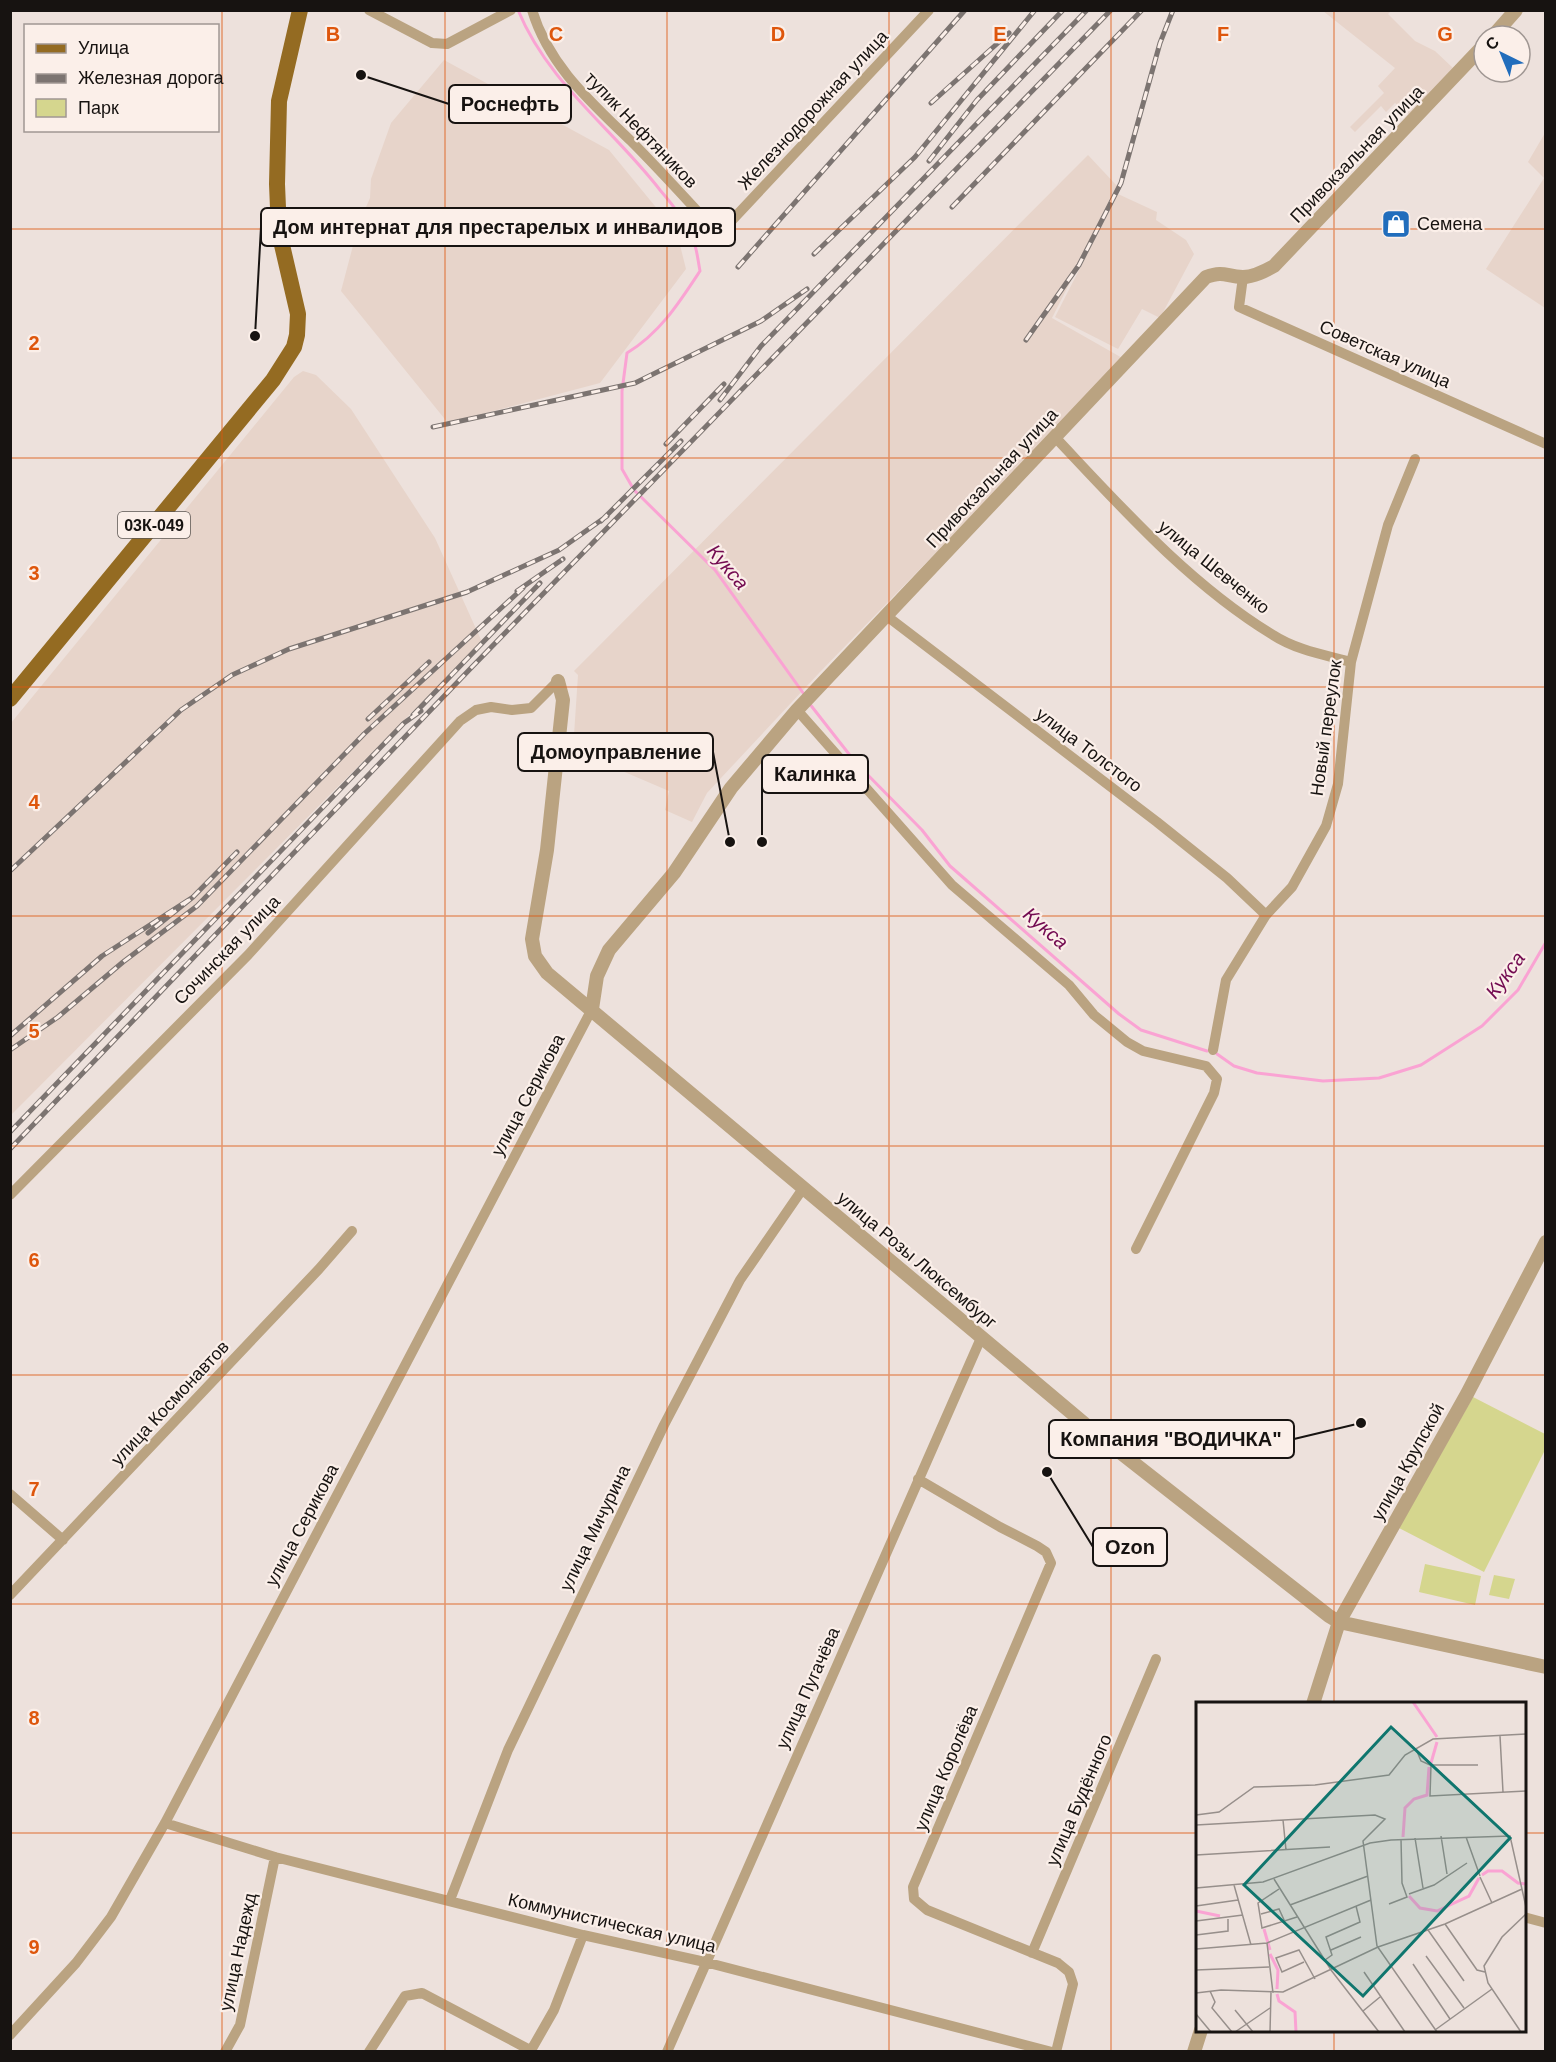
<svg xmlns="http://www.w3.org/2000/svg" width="1556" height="2062" font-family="Helvetica,sans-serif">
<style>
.built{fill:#e7d4ca}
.green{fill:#d5d68e}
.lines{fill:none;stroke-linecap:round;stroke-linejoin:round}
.stream{stroke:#faa3d3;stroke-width:3}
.minor{stroke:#baa381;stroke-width:10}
.tertiary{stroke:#baa381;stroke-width:14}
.primary{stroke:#946b22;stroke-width:16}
.rail-casing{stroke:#7c7471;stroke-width:5}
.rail{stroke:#fbefe9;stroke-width:3;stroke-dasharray:9;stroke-linecap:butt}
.grid{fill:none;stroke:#de560c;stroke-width:1.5;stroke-opacity:0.55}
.labels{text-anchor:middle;stroke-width:4.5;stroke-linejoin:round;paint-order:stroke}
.shield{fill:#fbefe9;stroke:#5b5552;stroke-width:1.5}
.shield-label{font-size:16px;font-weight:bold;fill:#171311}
.street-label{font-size:18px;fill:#171311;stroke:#fbefe9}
.poi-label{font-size:18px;fill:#171311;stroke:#fbefe9;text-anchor:start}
.water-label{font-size:20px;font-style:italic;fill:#730b51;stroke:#fbefe9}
.inset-river{fill:none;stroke:#faa3d3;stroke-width:3}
.inset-road{fill:none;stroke:#978f8b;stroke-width:1.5}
.view{fill:#0f766e;fill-opacity:0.15;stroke:#0f766e;stroke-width:3}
.inset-edge{fill:none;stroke:#171311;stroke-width:3}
.grid-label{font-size:20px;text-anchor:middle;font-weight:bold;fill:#de560c;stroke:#fbefe9;stroke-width:4.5;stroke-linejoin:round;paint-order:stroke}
.leader{fill:none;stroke:#171311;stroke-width:2}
.callout-dot{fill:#171311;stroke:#fbefe9;stroke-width:2}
.callout{fill:#fbefe9;stroke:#171311;stroke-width:2}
.callout-label{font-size:20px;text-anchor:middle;font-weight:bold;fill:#171311}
</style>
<rect width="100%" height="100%" fill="#ede1dc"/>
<path class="built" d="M1323,11H1391L1388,14L1415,41L1435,51L1453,68L1409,115L1395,103L1386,112L1381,106L1355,132L1350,127L1384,93L1378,86L1395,68Z
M444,60L609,150L677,233L686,269L600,383L448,423L341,291L359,223L370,198L371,179L391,123Z
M1545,133V308L1486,269L1544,178L1528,162Z
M1088,155L1118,187L1052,318L1124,359L820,672L707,793L692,822L665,810L669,791L573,750L578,675L574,671Z
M1118,194L1157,212L1156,220L1186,240L1194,254L1160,318L1142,309L1118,349L1055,317Z
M303,371L316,375L351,409L435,538L482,642L11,1115V723L294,377Z"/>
<path class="green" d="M1473,1397L1545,1434V1450L1484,1572L1399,1528Z
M1425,1564L1481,1576L1475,1605L1419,1592Z
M1494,1575L1515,1579L1509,1599L1489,1595Z"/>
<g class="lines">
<path class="stream" d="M518,10C548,83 613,129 660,190C672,204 687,222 693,239C697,249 698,261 700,271C679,303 660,333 627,353L622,391V469L634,490L715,570L806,697
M809,703L856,763L922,830L950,866L1119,1014L1141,1030L1207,1051
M1217,1054L1234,1066L1257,1073L1323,1081L1379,1078L1421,1065L1482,1026L1518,990L1546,942"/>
<path class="minor" d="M369,10L432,43L447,44L511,10
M532,10C549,66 591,102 631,141C659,169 686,199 713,228L721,232L929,10
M1243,277L1239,307L1546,444
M1054,436C1122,508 1189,584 1273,635C1296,650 1325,655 1351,662
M888,617L1157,822L1227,878L1266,915
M797,710L952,885L1069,985L1094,1015L1127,1042L1143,1051L1206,1066L1217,1079L1214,1093L1136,1249
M1213,1050L1226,980L1266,915L1292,887L1326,826L1338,784L1351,662L1388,525L1415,459
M10,1195L248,955L460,721L476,710L491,707L512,710L531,708L558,681
M918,1479L1000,1527L1037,1546L1046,1552L1051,1563L913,1887L914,1899L927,1910L1058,1963L1069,1972L1073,1984L1056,2052
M10,1494L63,1540
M10,1595L319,1269L352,1231
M165,1823L275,1857L583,1935L705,1962L1052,2052
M450,1900L508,1750L664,1425L740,1280L804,1187
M1524,1917L1546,1923
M1032,1953L1156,1659
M10,2035L76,1963L111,1917L165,1823L592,1009
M225,2052L240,2025L275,1857
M369,2052L405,1996L422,1993L530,2050
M530,2052L554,2010L583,1935
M667,2052L981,1338"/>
<path class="tertiary" d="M1493,36L1516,10
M558,681L563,700L547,850L532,939L535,956L547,973L1098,1435L1329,1616L1339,1622L1546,1667
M592,1009L597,976L609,950L674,873L731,788L797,710L1206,277C1225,270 1226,277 1243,277C1254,277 1265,271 1274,266L1484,45
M1313,1704L1339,1622L1467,1394L1546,1242
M1194,2052L1201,2030"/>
<path class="primary" d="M10,699L273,380L294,347L297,335L298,314L279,232L277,184L279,101L300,10"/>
<g class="rail-casing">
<path id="rail" d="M931,103L1009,33
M929,161L977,100L1063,10
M952,207L1142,10
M814,254L915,157L1035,10
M738,267L965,10
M1026,340L1079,265L1121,183L1160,43L1173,10
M720,400L761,346L1087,10
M433,427L635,383L761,321L807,289
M666,444L724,384
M601,521L681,441
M517,591L563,559
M413,715L540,583
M368,719L429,662
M10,871L181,710L232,675L289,649L467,592L559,550L607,516
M193,897L237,852
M10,1036L102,956L193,897L148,933
M10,1050L58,1017L123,962L197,906L364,734L523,588
M10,1132L404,723L421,711
M10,1149L471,668L1111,10"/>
</g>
<use href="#rail" class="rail"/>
</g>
<path class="grid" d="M222,10V2052M445,10V2052M667,10V2052M889,10V2052M1111,10V2052M1334,10V1704M10,229H1546M10,458H1546M10,687H1546M10,916H1546M10,1146H1546M10,1375H1546M10,1604H1546M10,1833H1198M1524,1833H1546M1334,2030V2052"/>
<defs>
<g id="shop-square" transform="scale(1.5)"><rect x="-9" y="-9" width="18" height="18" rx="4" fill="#216dbc" stroke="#fbefe9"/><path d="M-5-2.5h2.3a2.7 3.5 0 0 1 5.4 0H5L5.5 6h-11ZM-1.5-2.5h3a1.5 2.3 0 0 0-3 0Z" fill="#fff"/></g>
</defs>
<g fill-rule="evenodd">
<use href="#shop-square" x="1396" y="224"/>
</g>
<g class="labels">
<rect class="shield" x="118" y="512" width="72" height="26" rx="4.5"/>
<g class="shield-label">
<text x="154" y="531">03К-049</text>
</g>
<g class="street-label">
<text transform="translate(813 110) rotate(-47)" y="6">Железнодорожная улица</text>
<text transform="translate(641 130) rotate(46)" y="6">тупик Нефтяников</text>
<text transform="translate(1357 154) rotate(-46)" y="6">Привокзальная улица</text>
<text transform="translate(1385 354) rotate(24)" y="6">Советская улица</text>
<text transform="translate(992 478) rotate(-47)" y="6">Привокзальная улица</text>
<text transform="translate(1214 567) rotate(39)" y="6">улица Шевченко</text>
<text transform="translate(1326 728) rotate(-82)" y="6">Новый переулок</text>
<text transform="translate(1089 750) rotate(37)" y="6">улица Толстого</text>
<text transform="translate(227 950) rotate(-46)" y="6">Сочинская улица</text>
<text transform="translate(528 1095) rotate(-62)" y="6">улица Серикова</text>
<text transform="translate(917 1260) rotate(40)" y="6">улица Розы Люксембург</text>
<text transform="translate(170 1403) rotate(-47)" y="6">улица Космонавтов</text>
<text transform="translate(1408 1462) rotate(-61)" y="6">улица Крупской</text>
<text transform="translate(302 1525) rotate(-62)" y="6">улица Серикова</text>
<text transform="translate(595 1528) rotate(-64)" y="6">улица Мичурина</text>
<text transform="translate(808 1688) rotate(-66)" y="6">улица Пугачёва</text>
<text transform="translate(946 1768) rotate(-67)" y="6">улица Королёва</text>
<text transform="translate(1079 1800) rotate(-67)" y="6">улица Будённого</text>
<text transform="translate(612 1923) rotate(13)" y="6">Коммунистическая улица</text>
<text transform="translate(238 1952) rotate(-78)" y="6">улица Надежд</text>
</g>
<g class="poi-label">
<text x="1417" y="230">Семена</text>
</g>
<g class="water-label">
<text transform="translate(728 567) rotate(50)" y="7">Кукса</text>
<text transform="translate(1046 928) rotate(41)" y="7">Кукса</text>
<text transform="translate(1505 975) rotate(-54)" y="7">Кукса</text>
</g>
</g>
<g transform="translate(1196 1702)">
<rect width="330" height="330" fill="#ede1dc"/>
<path class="inset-river" d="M217,0L241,35M235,61L241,40M207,135L209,106L218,97L231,93L233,65M286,173L292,169H306L322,181L330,182M213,194L224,206L241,209L273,194L283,176M0,209L24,214M68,227L74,248M74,252L82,268L81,287M81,292L83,299L99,310L100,330"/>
<path class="inset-road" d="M304,34L307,90M220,47L225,59L234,63H282M235,63L234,94L330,89M0,113L23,110L58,85L119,83L193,73L209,53L237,37L330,32M87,118L90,148M0,123L179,113L189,117L167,139L181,244L241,330M245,134L251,172M270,135L284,174M219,136L227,186M0,153L134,145M284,175L296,201M78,177L135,268L183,330M38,183L55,243M0,186L67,180L174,141L195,138L314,134L330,205M83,187L62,201L66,226L101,215M213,192L238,183L271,161M193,202L211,195L206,181L205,137M94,203L172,174M0,204L42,198M65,212L83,207L89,220M0,219L47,213M249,222L281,268L289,270M232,228L268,279M0,233L32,229V217M71,241L77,291M0,247L71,241L175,198M135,248L165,235M230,254L268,306M129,258L136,253L130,235L164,220L160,204M108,260L86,270L80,256L103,248L119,277M217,262L254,317M0,268L73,265M168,270L209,330M14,289L19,300L16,306L36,330M0,291L25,288L87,290L182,245L249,222L326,187M39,308L57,330M167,309L184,295M0,312L15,330M239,328L296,287M39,330L74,306M74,330L75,290M325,330L292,281L288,264L306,235L330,212"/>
<path class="view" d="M195,25L314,136L167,294L48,183Z"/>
<rect width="330" height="330" class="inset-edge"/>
</g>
<g class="grid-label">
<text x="333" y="41">B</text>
<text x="556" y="41">C</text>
<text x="778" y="41">D</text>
<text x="1000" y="41">E</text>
<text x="1223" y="41">F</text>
<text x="1445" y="41">G</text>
<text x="34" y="350">2</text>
<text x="34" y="580">3</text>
<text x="34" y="809">4</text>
<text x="34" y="1038">5</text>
<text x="34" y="1267">6</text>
<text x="34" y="1496">7</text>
<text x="34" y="1725">8</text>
<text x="34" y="1954">9</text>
</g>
<path class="leader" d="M361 75L449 104M255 336L261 227M730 842L713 752M762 842L762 774M1361 1423L1294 1439M1047 1472L1093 1547"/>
<g class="callout-dot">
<circle cx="361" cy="75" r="6"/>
<circle cx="255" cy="336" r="6"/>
<circle cx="730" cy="842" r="6"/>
<circle cx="762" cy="842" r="6"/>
<circle cx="1361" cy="1423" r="6"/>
<circle cx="1047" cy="1472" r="6"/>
</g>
<g class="callout">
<rect x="449" y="85" width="122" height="38" rx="6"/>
<rect x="261" y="208" width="474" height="38" rx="6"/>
<rect x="518" y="733" width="195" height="38" rx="6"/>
<rect x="762" y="755" width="106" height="38" rx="6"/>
<rect x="1049" y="1420" width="245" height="38" rx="6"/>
<rect x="1093" y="1528" width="74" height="38" rx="6"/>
</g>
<g class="callout-label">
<text x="510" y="111">Роснефть</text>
<text x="498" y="234">Дом интернат для престарелых и инвалидов</text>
<text x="616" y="759">Домоуправление</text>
<text x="815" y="781">Калинка</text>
<text x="1171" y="1446">Компания "ВОДИЧКА"</text>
<text x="1130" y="1554">Ozon</text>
</g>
<rect width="1556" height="2062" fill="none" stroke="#171311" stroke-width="24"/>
<rect x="24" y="24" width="195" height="108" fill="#fbefe9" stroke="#a09793" stroke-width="1.5"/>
<rect x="36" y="44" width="30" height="9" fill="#946b22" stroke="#a09793" stroke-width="1.5"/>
<text x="78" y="54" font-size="18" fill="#171311">Улица</text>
<rect x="36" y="74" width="30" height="9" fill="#7c7471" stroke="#a09793" stroke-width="1.5"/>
<text x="78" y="84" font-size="18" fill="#171311">Железная дорога</text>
<rect x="36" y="99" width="30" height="18" fill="#d5d68e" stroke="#a09793" stroke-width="1.5"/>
<text x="78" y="114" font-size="18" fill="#171311">Парк</text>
<g transform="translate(1502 54) rotate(317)"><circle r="28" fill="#fbefe9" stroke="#a09793" stroke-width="1.5"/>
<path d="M0-4.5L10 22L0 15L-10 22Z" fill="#216dbc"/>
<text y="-9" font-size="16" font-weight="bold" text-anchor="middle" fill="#171311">С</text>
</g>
</svg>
